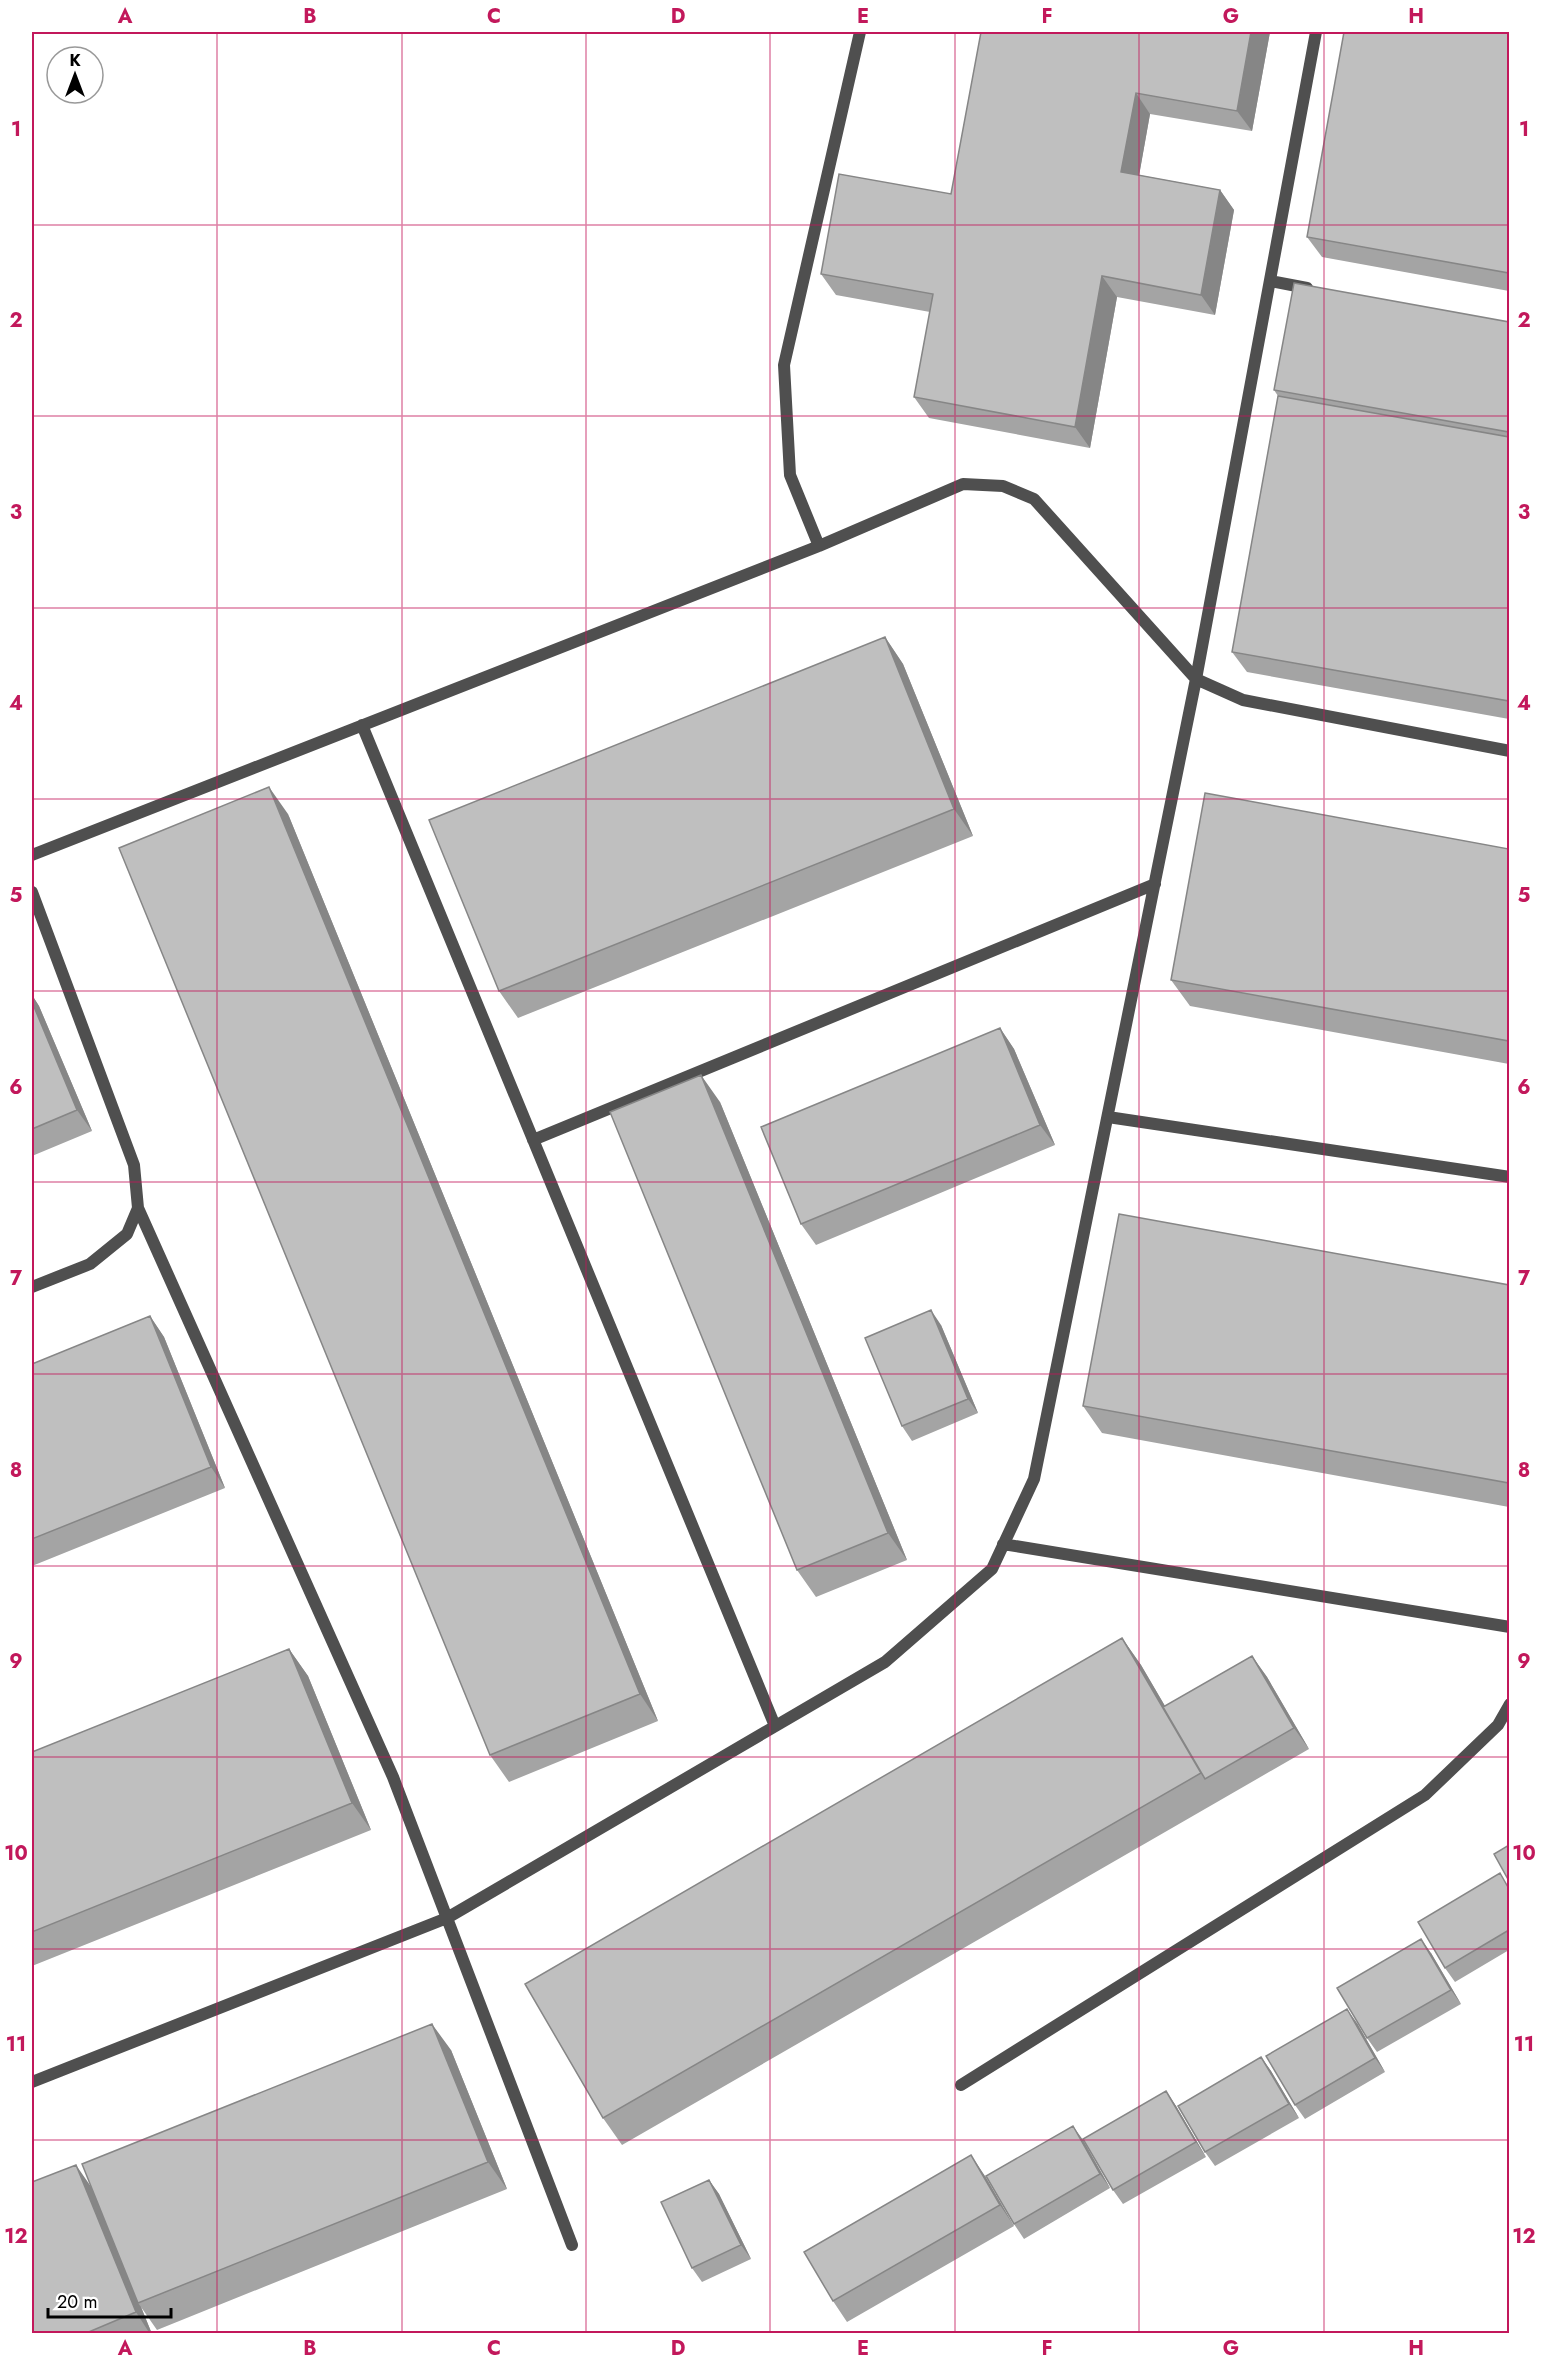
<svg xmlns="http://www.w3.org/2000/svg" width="1541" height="2365" font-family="Jost,sans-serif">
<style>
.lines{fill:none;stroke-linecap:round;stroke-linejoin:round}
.lane{stroke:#4f4f4f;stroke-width:12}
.wall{fill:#a4a4a4}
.shaded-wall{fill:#868686}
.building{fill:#bfbfbf;stroke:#868686;stroke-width:1.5}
.grid{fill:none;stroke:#c2185b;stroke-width:1.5;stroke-opacity:0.55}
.neatline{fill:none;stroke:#c2185b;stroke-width:2}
.grid-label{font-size:20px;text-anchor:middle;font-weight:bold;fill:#c2185b}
</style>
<rect width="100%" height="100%" fill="#fff"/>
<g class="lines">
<path class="lane" d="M1270,281L1307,288
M819,546L790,475L784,365L860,32
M362,725L775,1726
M32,855L819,546L963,484L1003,486L1034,499L1196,679L1243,700L1510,751
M32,892L134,1165L138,1208L127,1234L90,1264L32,1287
M1108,1117L1510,1177
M533,1140L1155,884
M138,1208L393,1777L572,2245
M1003,1544L1510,1627
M32,2082L447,1918L885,1662L992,1569L1034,1479L1196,679L1316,32
M961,2085L1425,1795L1498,1725L1510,1704"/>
</g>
<path class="wall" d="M981,32H1270L1252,131L1150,114L1139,175L1220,190L1234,210L1215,315L1117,297L1090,448L929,418L914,397L930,312L836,295L821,274L951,194Z
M1509,32V291L1322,257L1307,237Z
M1509,322V719L1247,672L1232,652L1278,396L1274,390Z
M885,637L903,664L973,836L518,1018L499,991Z
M288,814L658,1721L509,1782L490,1755Z
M1509,849V1064L1190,1006L1171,980Z
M32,995L39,1006L92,1131L32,1156Z
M1000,1028L1014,1049L1055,1145L816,1245L801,1224Z
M720,1102L907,1560L816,1597L797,1570Z
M1509,1285V1507L1102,1433L1083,1406Z
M150,1316L164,1337L225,1488L32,1566V1364Z
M941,1325L978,1413L912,1441L902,1426Z
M1122,1638L1141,1665L1165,1706L1252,1656L1267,1677L1309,1749L622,2145L603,2118Z
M289,1649L308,1676L371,1830L32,1966V1752Z
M1509,1886V1950L1455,1982L1445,1968Z
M1431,1953L1461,2004L1377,2052L1367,2038Z
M1357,2023L1385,2072L1305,2119L1295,2105Z
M451,2050L507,2189L157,2330L141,2307L152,2334H32L91,2186Z
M1261,2057L1271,2071L1299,2118L1215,2166L1205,2152Z
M1166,2091L1176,2106L1206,2157L1123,2204L1113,2190Z
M1083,2140L1110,2188L1024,2239L1014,2224Z
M985,2176L1014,2226L847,2322L833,2301Z
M709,2180L719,2194L751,2259L702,2282L692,2268Z"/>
<path class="shaded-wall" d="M1251,32H1270L1252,131L1237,111Z
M1136,93L1150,114L1136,193L1121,172Z
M1220,190L1234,210L1215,315L1201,295Z
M1102,276L1117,297L1090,448L1075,427Z
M885,637L903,664L973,836L954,809Z
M269,787L288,814L658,1721L640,1694Z
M32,995L39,1006L92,1131L77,1110L32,1002Z
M1000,1028L1014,1049L1055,1145L1040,1125Z
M701,1075L720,1102L907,1560L888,1533Z
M931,1310L941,1325L978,1413L968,1399Z
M150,1316L164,1337L225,1488L211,1467Z
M1122,1638L1141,1665L1207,1778L1205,1779L1201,1773Z
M289,1649L308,1676L371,1830L352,1803Z
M1252,1656L1267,1677L1309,1749L1294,1728Z
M1421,1939L1431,1953L1461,2004L1451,1990Z
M1347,2009L1357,2023L1385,2072L1375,2058Z
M432,2024L451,2050L507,2189L488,2162Z
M1261,2057L1271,2071L1299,2118L1289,2104Z
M1166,2091L1176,2106L1206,2157L1196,2142Z
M1073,2126L1083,2140L1110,2188L1100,2174Z
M971,2155L985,2176L1014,2226L1000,2205Z
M76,2165L94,2191L138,2303L141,2307L152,2334H150L136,2312Z
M709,2180L719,2194L751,2259L741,2245Z"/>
<path class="building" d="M981,32H1251L1237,111L1136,93L1121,172L1220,190L1201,295L1102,276L1075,427L914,397L933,294L821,274L839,174L951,194Z
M1344,32H1509V273L1307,237Z
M1294,283L1509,322V432L1274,390Z
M1278,396L1509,437V701L1232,652Z
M885,637L954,809L499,991L429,820Z
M269,787L640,1694L490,1755L119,848Z
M1205,793L1509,849V1041L1171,980Z
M32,1002L77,1110L32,1129Z
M1000,1028L1040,1125L801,1224L761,1127Z
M701,1075L888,1533L797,1570L610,1112Z
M1119,1214L1509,1285V1483L1083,1406Z
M931,1310L968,1399L902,1426L865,1338Z
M150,1316L211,1467L32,1539V1364Z
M1122,1638L1201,1773L603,2118L525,1984Z
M289,1649L352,1803L32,1932V1752Z
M1252,1656L1294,1728L1205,1779L1163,1707Z
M1509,1845V1881L1494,1854Z
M1500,1873L1509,1889V1930L1445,1968L1418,1922Z
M1421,1939L1451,1990L1367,2038L1337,1988Z
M1347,2009L1375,2058L1295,2105L1266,2056Z
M432,2024L488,2162L138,2303L82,2164Z
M1261,2057L1289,2104L1205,2152L1178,2106Z
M1166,2091L1196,2142L1113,2190L1083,2139Z
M1073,2126L1100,2174L1014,2224L986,2176Z
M971,2155L1000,2205L833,2301L804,2252Z
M76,2165L136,2312L84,2334H32V2182Z
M709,2180L741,2245L692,2268L661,2202Z"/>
<path class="grid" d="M217,32V2334M402,32V2334M586,32V2334M770,32V2334M955,32V2334M1139,32V2334M1324,32V2334M32,225H1510M32,416H1510M32,608H1510M32,799H1510M32,991H1510M32,1182H1510M32,1374H1510M32,1566H1510M32,1757H1510M32,1949H1510M32,2140H1510"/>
<rect width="1541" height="2365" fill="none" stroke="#ffffff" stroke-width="66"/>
<g transform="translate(75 75)"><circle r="28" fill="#ffffff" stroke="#999999" stroke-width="1.5"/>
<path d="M0-4.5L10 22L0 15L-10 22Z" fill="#000000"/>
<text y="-9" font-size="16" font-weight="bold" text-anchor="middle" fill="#000000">K</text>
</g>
<path d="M48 2308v9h123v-9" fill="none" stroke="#000000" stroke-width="3"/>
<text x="57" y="2308" font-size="18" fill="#000000" stroke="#ffffff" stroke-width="4.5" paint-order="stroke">20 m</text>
<rect x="33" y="33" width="1475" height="2299" class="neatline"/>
<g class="grid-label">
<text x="125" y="23">A</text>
<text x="310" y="23">B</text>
<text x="494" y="23">C</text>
<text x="678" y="23">D</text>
<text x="863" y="23">E</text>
<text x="1047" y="23">F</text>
<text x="1231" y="23">G</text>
<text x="1416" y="23">H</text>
<text x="16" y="136">1</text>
<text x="1524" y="136">1</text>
<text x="16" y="327">2</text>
<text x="1524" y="327">2</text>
<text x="16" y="519">3</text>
<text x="1524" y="519">3</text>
<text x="16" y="710">4</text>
<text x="1524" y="710">4</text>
<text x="16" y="902">5</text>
<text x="1524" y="902">5</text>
<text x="16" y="1094">6</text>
<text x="1524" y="1094">6</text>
<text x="16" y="1285">7</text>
<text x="1524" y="1285">7</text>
<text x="16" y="1477">8</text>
<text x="1524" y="1477">8</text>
<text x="16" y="1668">9</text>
<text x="1524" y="1668">9</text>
<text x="16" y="1860">10</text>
<text x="1524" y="1860">10</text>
<text x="16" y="2051">11</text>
<text x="1524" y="2051">11</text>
<text x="16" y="2243">12</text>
<text x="1524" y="2243">12</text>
<text x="125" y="2355">A</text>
<text x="310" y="2355">B</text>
<text x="494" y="2355">C</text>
<text x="678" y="2355">D</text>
<text x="863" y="2355">E</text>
<text x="1047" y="2355">F</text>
<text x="1231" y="2355">G</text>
<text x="1416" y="2355">H</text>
</g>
</svg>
